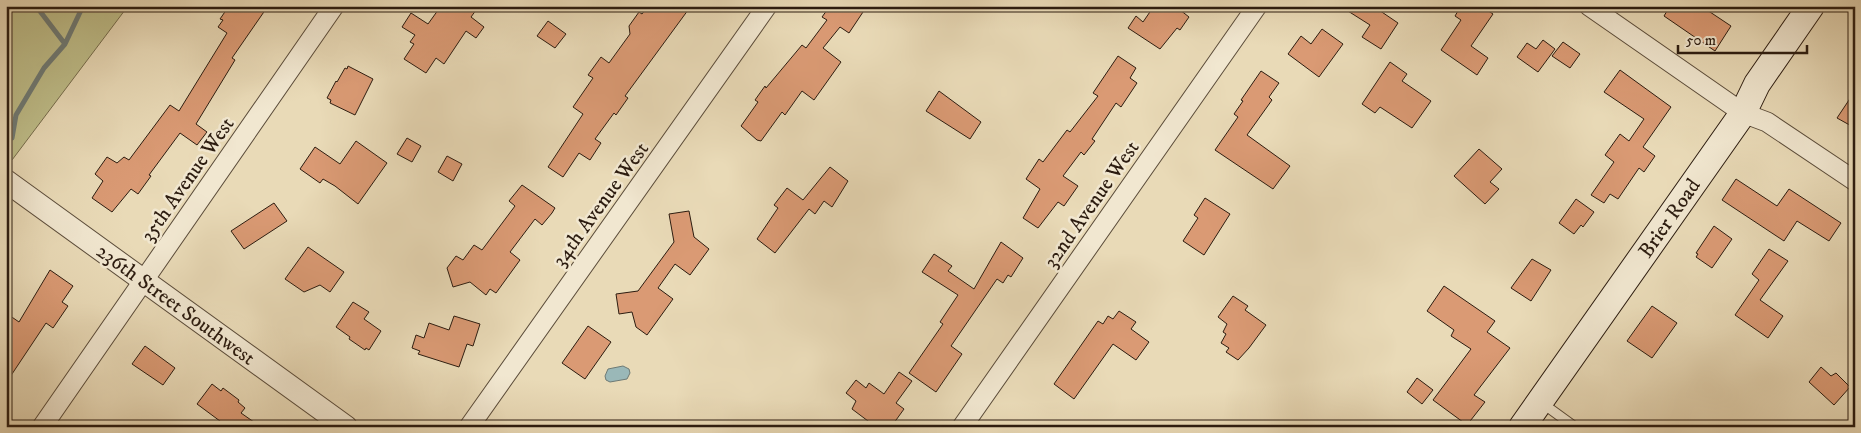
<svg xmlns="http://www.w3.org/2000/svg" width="1861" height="433" font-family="'IM FELL DW Pica',serif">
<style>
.green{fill:#bebd89;stroke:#756c4c}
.water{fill:#9ab8b8;stroke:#6e7a75}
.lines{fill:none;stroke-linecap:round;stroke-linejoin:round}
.stream{stroke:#6e7a75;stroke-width:5}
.building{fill:#da9a74;stroke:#2c1c10}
.service-casing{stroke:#5b4c3a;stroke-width:11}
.minor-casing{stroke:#5b4c3a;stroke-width:21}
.tertiary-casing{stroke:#5b4c3a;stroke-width:24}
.secondary-casing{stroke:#2c1c10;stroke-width:28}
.service{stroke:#f1e7d0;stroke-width:9}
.minor{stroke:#f1e7d0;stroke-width:19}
.tertiary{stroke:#f1e7d0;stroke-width:22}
.secondary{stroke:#f1e7d0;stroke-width:26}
.labels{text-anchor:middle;stroke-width:5;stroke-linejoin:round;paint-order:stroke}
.street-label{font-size:21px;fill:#2c1c10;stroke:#f1e7d0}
</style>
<rect width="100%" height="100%" fill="#e9dab7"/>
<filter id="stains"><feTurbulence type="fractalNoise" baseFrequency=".004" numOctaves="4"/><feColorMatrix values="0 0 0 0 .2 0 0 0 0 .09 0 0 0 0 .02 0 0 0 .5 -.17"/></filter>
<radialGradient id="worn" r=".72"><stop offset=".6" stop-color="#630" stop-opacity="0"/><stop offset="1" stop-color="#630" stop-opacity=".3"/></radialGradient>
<path class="green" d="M6,6H128L12,160L6,156Z"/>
<path class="water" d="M623,366L629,369L630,373L627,379L610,382L606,380L605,376L608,369Z"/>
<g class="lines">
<path class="stream" d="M36,6L65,44
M12,138L16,115L44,68L65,44L83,6"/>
</g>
<path class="building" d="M229,6H268L232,58L235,60L196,124L207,132L197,145L180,133L149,175L151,176L138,194L131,189L112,212L92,198L103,181L95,174L107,157L117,163L124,157L129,160L170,105L179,111L227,33L218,27L223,20L220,19Z
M441,6H479L471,17L484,27L476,38L466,31L444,64L436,58L426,73L404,59L414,44L410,42L415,35L402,27L411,13L428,24Z
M648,6H691L625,96L628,98L616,115L614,113L595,139L601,143L590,160L579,153L563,177L548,167L583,114L573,107L593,78L588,75L601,57L609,63L630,34L629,26L639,12L642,14Z
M830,6H867L849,33L840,27L823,48L841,62L814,100L802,91L785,115L782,112L761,141L757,140L741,126L758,102L755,100L765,86L766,88L802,45L806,48L827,20L822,17Z
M1154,6H1175L1189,17L1180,30L1177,28L1160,49L1128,28L1136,16L1143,22Z
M1340,6H1373L1398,23L1381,49L1362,37L1370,25Z
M1461,6H1481L1493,14L1471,46L1488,58L1477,75L1441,50L1461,20L1455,16Z
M1670,6H1701L1731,26L1715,51L1664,16Z
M548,21L566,34L555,48L537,36Z
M1322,29L1343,44L1319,77L1288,54L1301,36L1311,44Z
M1543,40L1555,49L1538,72L1517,57L1527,43L1536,49Z
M1563,42L1580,54L1570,68L1552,56Z
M1118,56L1136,68L1130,78L1137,83L1121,107L1116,103L1092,139L1095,141L1084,155L1081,152L1063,176L1078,186L1064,206L1058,202L1038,228L1023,218L1040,189L1026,179L1039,159L1043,162L1067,130L1070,132L1098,96L1093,93Z
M1390,62L1407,74L1402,81L1431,101L1412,128L1380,107L1375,113L1362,104Z
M348,66L373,79L355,115L330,103L331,100L327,98L336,81L337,82L345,68L347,69Z
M1620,70L1671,107L1643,147L1655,156L1644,172L1639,168L1618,199L1610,194L1604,203L1591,195L1614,162L1605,155L1620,134L1629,141L1644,119L1604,92Z
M1261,71L1279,83L1269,97L1272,100L1247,135L1290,166L1273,189L1215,150L1238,117L1234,114L1243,101L1241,100Z
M939,91L981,122L970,139L926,111Z
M1855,91V128L1837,118Z
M407,138L421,146L412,162L397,154Z
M356,141L387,163L358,204L335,186L323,179L320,183L300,169L315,147L340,164Z
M1479,149L1502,169L1490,182L1499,189L1485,204L1454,176Z
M447,156L462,164L453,181L438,172Z
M830,167L848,181L832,207L824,201L815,214L809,209L775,253L757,239L778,208L774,205L787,188L803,200Z
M1736,179L1777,206L1789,189L1841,223L1829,241L1797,221L1784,241L1722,200Z
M522,185L555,208L552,213L542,225L535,219L510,252L520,260L496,293L490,289L486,295L470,282L453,287L447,268L456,256L463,260L474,245L482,250L515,206L509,201Z
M1205,198L1230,214L1204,255L1183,241L1198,218L1194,215Z
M1576,199L1594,212L1583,227L1581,225L1574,234L1559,223Z
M274,203L287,221L244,249L231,231Z
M689,211L694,237L709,249L690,275L675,264L658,288L673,299L647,335L636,327L632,312L619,314L616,294L638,291L674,242L669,214Z
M1714,226L1732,239L1712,268L1696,257L1698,254L1696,253Z
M1001,242L1023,258L1011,277L1008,275L1003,283L997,279L951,346L962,354L936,392L909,373L943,324L940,322L958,295L922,272L934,254L952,266L948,271L974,289Z
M308,247L344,272L330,292L320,285L304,292L285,279Z
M1769,249L1788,261L1760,300L1783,316L1768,338L1735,315L1759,280L1752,274Z
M1532,259L1551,270L1531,301L1511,288Z
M50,270L73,286L62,302L68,306L53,328L46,323L6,383V313L19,322Z
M1444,286L1495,321L1487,332L1510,348L1474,395L1485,402L1467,425L1433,400L1471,349L1451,336L1454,330L1427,311Z
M1233,296L1248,306L1245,310L1266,325L1249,348L1238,360L1226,352L1229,348L1221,343L1226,334L1223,332L1227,324L1218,317Z
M353,302L369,312L364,319L381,331L369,350L366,348L365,350L349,339L350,337L336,327Z
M1652,306L1677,323L1652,358L1627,341Z
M1119,311L1136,322L1131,329L1149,342L1136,360L1113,344L1074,399L1054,384L1098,321L1103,324L1108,316L1113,319Z
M454,316L480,324L473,346L467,344L459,367L418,354L420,351L412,348L416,335L424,338L429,323L449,330Z
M588,326L611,342L585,379L562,363Z
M145,346L175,368L163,385L132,364Z
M1821,367L1831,376L1836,373L1850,387L1834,405L1809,382Z
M899,372L912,381L896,403L904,409L891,427H876L852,409L856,401L846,393L856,380L866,388L869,383L884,394Z
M1417,378L1433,390L1422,404L1407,392Z
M212,384L221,391L223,388L239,400L238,402L245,408L241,413L261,427H228L197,404Z"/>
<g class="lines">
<g class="service-casing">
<path id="service" d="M1542,403L1575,427"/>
</g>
<g class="minor-casing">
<path id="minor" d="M1589,6L1743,113L1767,122L1855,181
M42,427L334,6
M469,427L767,6
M962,427L1257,6"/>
</g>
<g class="tertiary-casing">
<path id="tertiary" d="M6,181L346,427"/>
</g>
<g class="secondary-casing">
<path id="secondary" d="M1522,427L1743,113L1757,84L1811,6"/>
</g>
<use href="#service" class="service"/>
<use href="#minor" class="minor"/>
<use href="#tertiary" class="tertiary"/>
<use href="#secondary" class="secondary"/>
</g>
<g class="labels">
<g class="street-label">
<text transform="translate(187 179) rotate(-55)" y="7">35th Avenue West</text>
<text transform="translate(600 204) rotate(-54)" y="7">34th Avenue West</text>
<text transform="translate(1091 204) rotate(-55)" y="7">32nd Avenue West</text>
<text transform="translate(1669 218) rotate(-55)" y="7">Brier Road</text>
<text transform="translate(176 304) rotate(36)" y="7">236th Street Southwest</text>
</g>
</g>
<rect width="1861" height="433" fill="none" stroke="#e9dab7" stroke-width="25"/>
<rect x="8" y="8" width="1846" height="418" fill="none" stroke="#2c1c10" stroke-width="2.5"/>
<rect x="12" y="12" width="1836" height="408" fill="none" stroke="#2c1c10"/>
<path d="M1678 45v8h129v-8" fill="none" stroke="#2c1c10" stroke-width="2.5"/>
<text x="1686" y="45" font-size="15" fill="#2c1c10" stroke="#f1e7d0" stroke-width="4" paint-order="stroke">50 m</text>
<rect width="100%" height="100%" filter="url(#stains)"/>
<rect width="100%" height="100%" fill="url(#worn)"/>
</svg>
